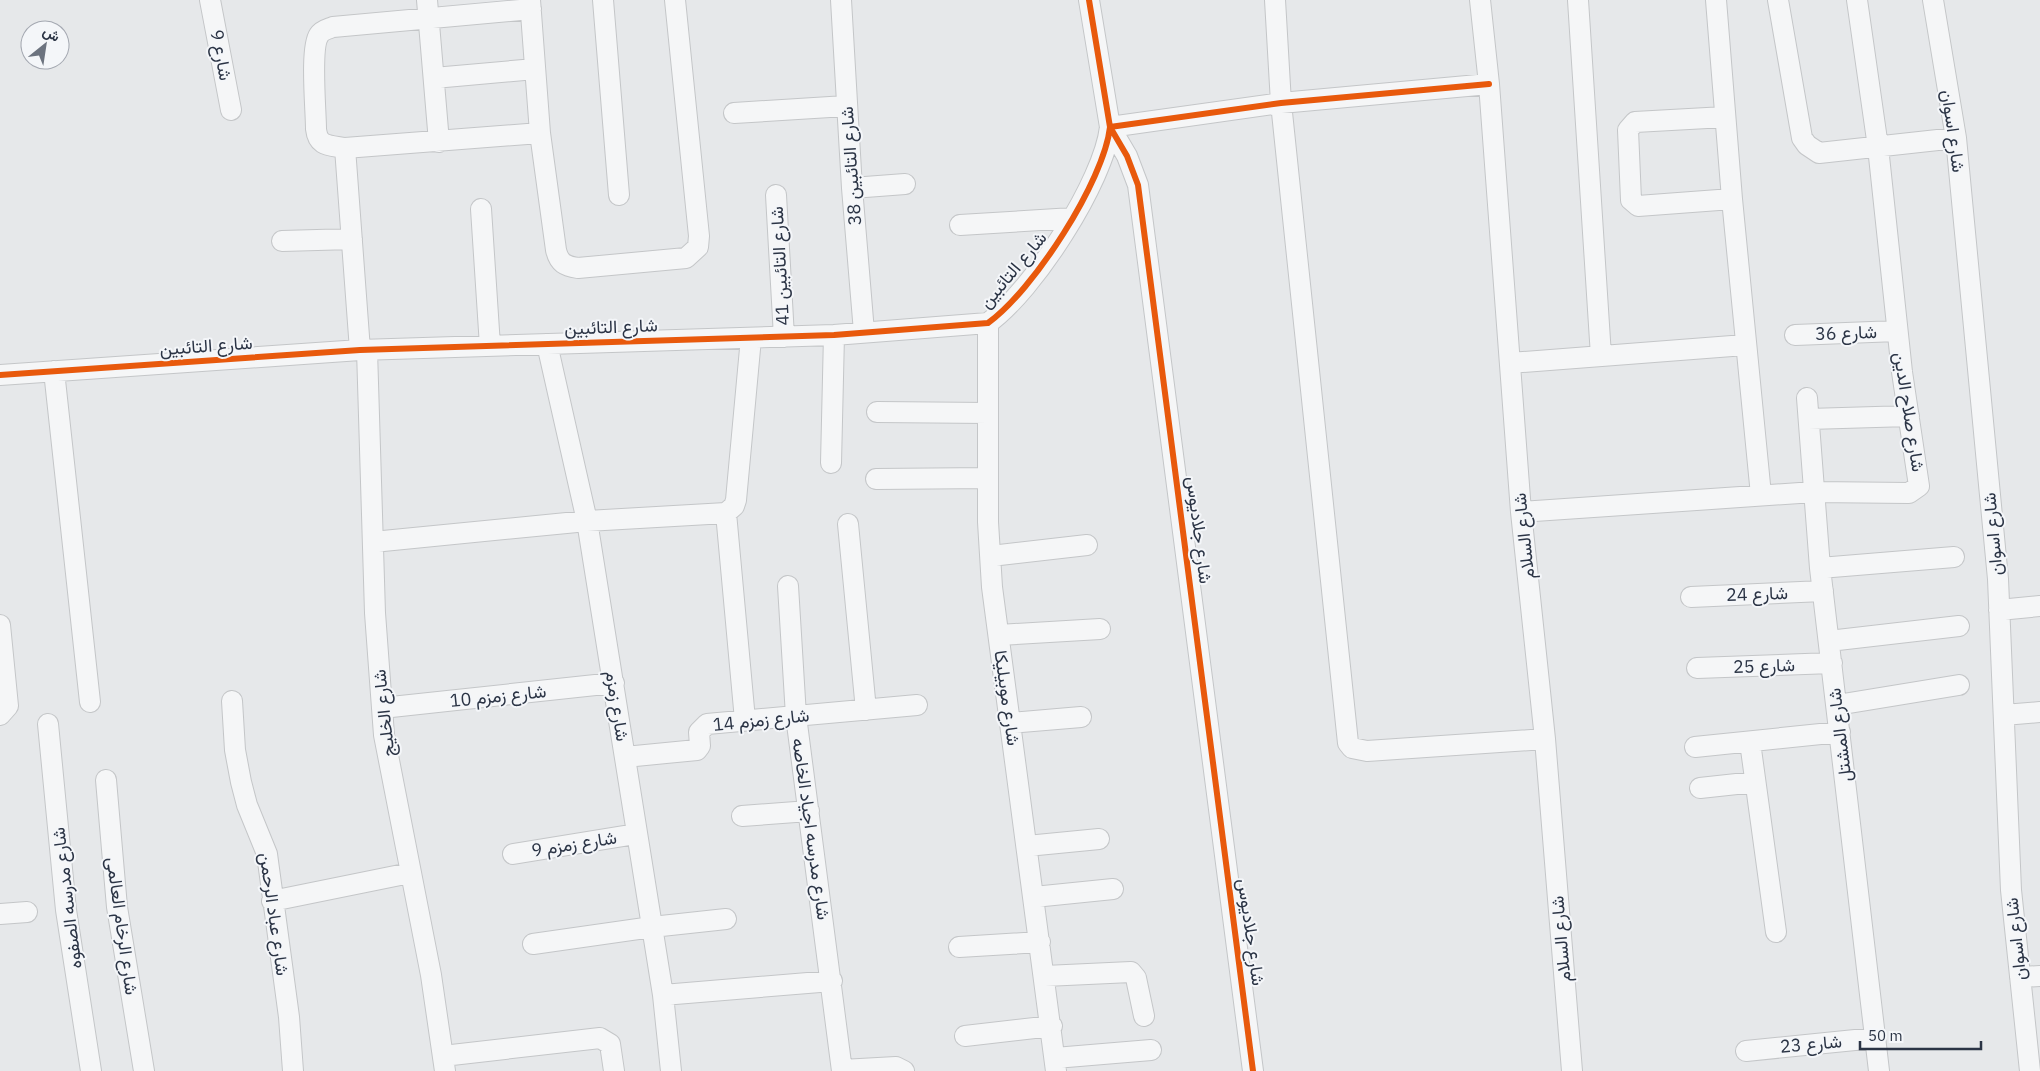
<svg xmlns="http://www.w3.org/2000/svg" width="2040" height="1071" font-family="'IBM Plex Sans',Vazirmatn,sans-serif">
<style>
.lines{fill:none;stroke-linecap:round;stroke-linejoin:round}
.minor-casing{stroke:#c4c6c8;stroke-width:22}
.minor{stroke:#f5f6f7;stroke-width:20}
.cycleway-casing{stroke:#f4f6f9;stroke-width:9}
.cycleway{stroke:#e8590c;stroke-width:6}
.labels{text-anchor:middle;stroke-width:4;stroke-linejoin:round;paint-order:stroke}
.street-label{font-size:18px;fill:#2b3445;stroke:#f4f6f9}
</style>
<rect width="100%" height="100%" fill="#e6e8ea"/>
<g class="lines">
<g class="minor-casing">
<path id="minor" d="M210,0L231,110
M427,0L439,142
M530,0L540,133L556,250C559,263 565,266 578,268L686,258L698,247L699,236L675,0
M603,0L619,195
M841,0L852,188L864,332
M1089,0L1110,127L1127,156L1138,185L1253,1071
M1275,0L1281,103L1348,743L1352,748L1367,751L1545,739
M1480,0L1489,84L1521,512L1545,739L1572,1071
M1578,0L1601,356
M1716,0L1732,199L1761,495
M1778,0L1802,138L1807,145L1819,153L1956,138
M1933,0L1956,138L1998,579L2011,890L2030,1071
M531,9L333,27C328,29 322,30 319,35C310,48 316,110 316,129C318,147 329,145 345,148L540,133
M434,78L535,69
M734,113L846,106
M1725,117L1635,122L1628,130L1631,200L1638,206L1732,199
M345,148L360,350
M852,188L905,184
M776,195L784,337
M481,209L490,346
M960,225L1073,218
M282,241L352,239
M988,323V522L992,587L1056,1071
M1795,335L1897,331
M547,344L587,521L663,995L671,1071
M367,350L375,613L384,735L431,975L445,1071
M1510,363L1745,345
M54,371L90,702
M0,375L360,350L834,335L988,323C1033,291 1104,181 1110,127L1281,103L1489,84
M1807,398L1820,568L1879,1071
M877,412L988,413
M1809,419L1909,416
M831,463L834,335
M876,479L988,478
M1521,512L1814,492L1909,493L1919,486L1902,372L1878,147L1857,0
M726,513L745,720
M848,524L866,710
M373,542L587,521L726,513L734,506L736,500L751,338
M991,556L1087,545
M1820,568L1954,557
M788,586L796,716L842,1071
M1691,597L1823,591
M1999,610L2040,606
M0,625L8,706L0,715
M999,635L1100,629
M1829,641L1959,626
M1697,668L1832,663
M232,701L235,750L241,782L247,805L267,854L289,1017L293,1071
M1837,705L1959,685
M382,708L614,683
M2004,715L2040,712
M1011,723L1081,717
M48,724L66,910L91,1071
M1750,742L1776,932
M1695,747L1840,732
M625,757L697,750L700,746L699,732L707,724L917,705
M106,780L117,907L144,1071
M1700,788L1755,782
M742,816L809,811
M1027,846L1099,839
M513,854L636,834
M1034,897L1113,889
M272,901L410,873
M0,914L27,912
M533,944L652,927L726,919
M959,947L1040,942
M1045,976L1131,972L1136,978L1144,1016
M2020,977L2040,976
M663,995L832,981
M965,1036L1052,1026
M1746,1051L1875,1038
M443,1056L600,1038L610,1044L614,1071
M1055,1058L1151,1050
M842,1070L896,1067L904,1071"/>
</g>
<use href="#minor" class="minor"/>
<g class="cycleway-casing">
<path id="cycleway" d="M1089,0L1110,127L1127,156L1138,185L1253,1071
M0,375L360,350L834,335L988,323C1033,291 1104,181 1110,127L1281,103L1489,84"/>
</g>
<use href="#cycleway" class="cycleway"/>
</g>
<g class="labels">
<g class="street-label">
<text transform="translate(221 55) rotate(79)" y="6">شارع 9</text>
<text transform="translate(1953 131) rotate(82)" y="6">شارع اسوان</text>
<text transform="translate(851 166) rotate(-94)" y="6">شارع التائبين 38</text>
<text transform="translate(780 266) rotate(-93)" y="6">شارع التائبين 41</text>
<text transform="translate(1013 270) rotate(-50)" y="6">شارع التائبين</text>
<text transform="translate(611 327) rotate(-2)" y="6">شارع التائبين</text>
<text transform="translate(1846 333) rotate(-2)" y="6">شارع 36</text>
<text transform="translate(206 346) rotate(-4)" y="6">شارع التائبين</text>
<text transform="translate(1909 412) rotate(81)" y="6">شارع صلاح الدين</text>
<text transform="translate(1199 530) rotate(83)" y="6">شارع جلاديوس</text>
<text transform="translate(1993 534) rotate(-95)" y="6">شارع اسوان</text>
<text transform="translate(1524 536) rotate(-96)" y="6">شارع السلام</text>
<text transform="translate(1757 594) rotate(-2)" y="6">شارع 24</text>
<text transform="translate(1764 666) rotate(-2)" y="6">شارع 25</text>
<text transform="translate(498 696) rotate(-6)" y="6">شارع زمزم 10</text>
<text transform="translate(1007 698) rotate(82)" y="6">شارع موبيليكا</text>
<text transform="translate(617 706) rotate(81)" y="6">شارع زمزم</text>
<text transform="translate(384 713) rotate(-96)" y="6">شارع الخليج</text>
<text transform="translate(761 720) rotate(-6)" y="6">شارع زمزم 14</text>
<text transform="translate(1840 735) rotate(-97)" y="6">شارع المشتل</text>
<text transform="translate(811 829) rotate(82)" y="6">شارع مدرسه اجياد الخاصه</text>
<text transform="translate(574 844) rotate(-9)" y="6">شارع زمزم 9</text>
<text transform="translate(67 898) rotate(-97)" y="6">شارع مدرسه الصفوه</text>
<text transform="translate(274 914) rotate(82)" y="6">شارع عباد الرحمن</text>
<text transform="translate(122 926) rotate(82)" y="6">شارع الرخام العالمى</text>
<text transform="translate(1251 932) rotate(82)" y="6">شارع جلاديوس</text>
<text transform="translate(1561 939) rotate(-95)" y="6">شارع السلام</text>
<text transform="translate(2016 939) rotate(-96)" y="6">شارع اسوان</text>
<text transform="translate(1811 1044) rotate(-5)" y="6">شارع 23</text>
</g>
</g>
<g transform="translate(45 45) rotate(30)"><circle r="24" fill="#f4f6f9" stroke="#a4a8b1"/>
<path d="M0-4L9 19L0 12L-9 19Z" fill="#6c737f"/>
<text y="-8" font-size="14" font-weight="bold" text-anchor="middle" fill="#2b3445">ش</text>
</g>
<path d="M1860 1041v8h121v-8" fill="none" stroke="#2b3445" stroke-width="2.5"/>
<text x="1868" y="1041" font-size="15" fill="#2b3445" stroke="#f4f6f9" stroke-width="4" paint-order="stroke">50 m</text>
</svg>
